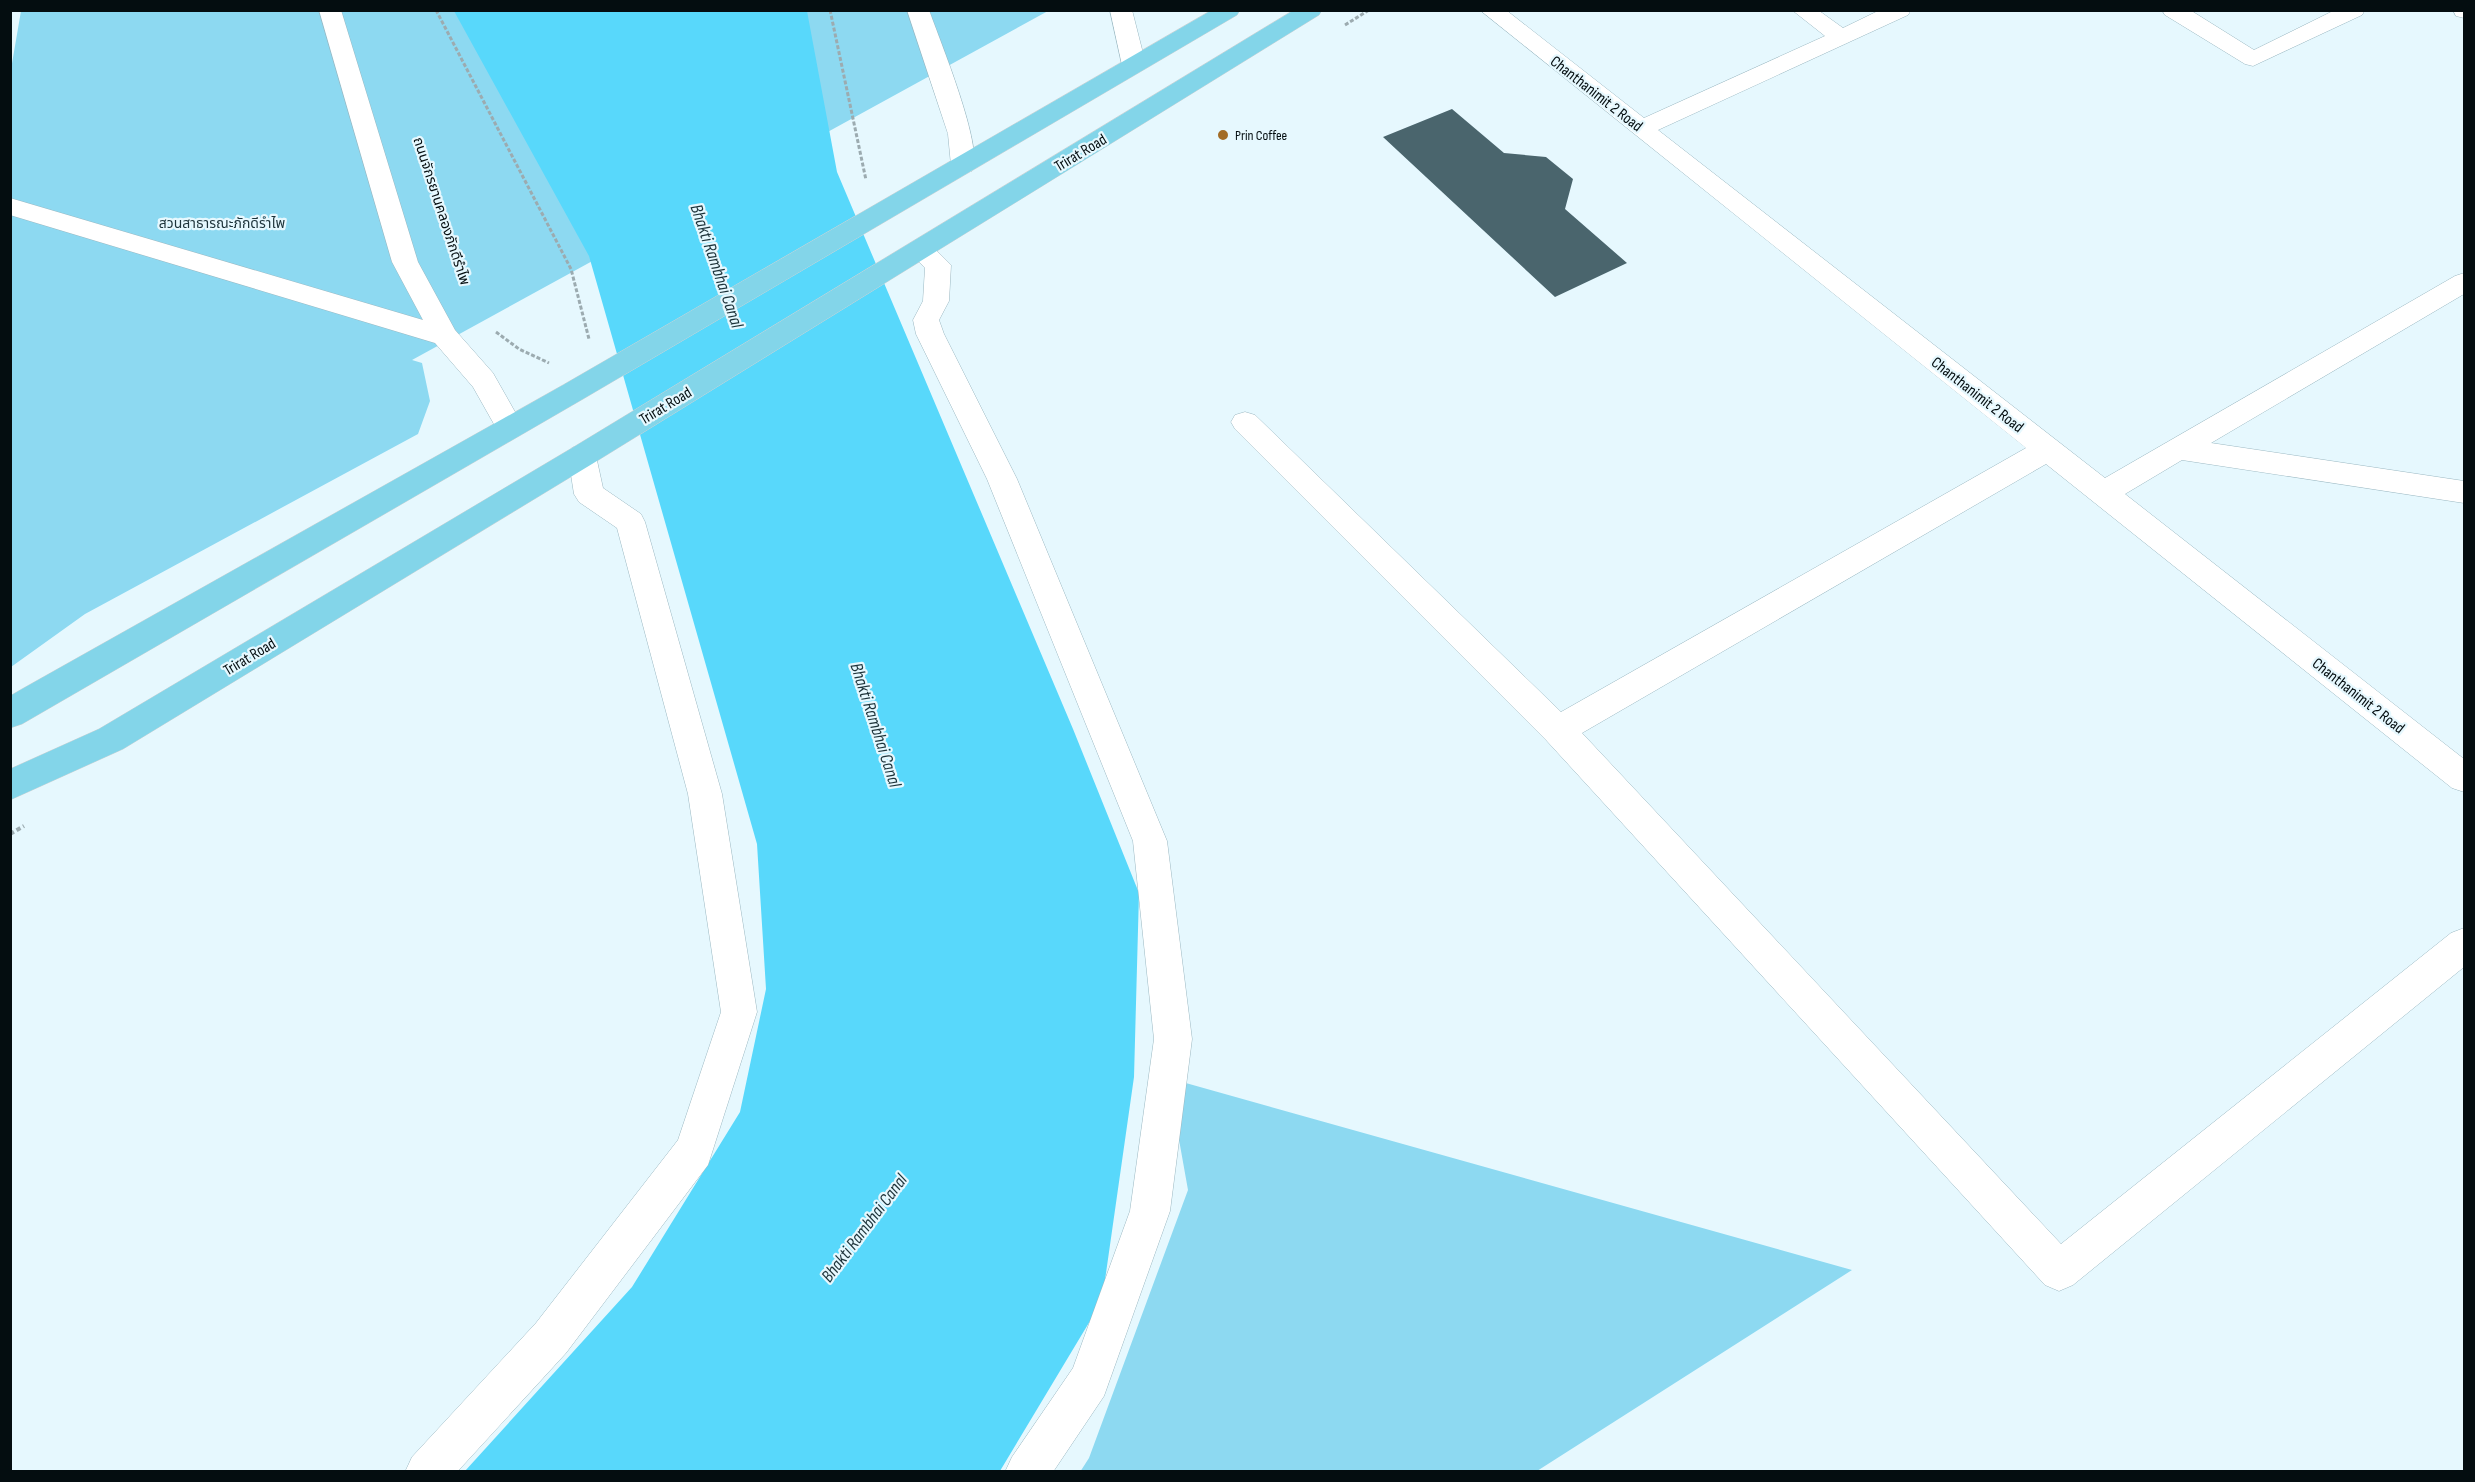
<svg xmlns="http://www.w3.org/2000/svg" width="2475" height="1482" font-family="'Sofia Sans Condensed','Noto Sans Thai',sans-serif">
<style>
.green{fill:#8dd9f1}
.water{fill:#58d8fb}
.building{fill:#4a656d}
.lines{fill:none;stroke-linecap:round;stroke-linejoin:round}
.minor-casing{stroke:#9bb8c2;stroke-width:1}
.major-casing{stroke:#d2d3d4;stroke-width:1}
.path-far1{stroke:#9cabb0;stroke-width:3;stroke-dasharray:4 2;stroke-linecap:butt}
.path{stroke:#9cabb0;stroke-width:4;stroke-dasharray:4.5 3;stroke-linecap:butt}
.minor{fill:#fff;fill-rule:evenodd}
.major{fill:#83d5e9;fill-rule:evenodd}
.poi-dot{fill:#a26c26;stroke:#e6f8fe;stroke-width:2}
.labels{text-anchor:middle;stroke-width:4.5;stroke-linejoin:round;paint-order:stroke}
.far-poi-label{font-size:14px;fill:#040d10;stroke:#e6f8fe;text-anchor:start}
.far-street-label{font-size:14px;fill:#040d10;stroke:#e6f8fe}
.far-park-label{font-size:14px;fill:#1d333a;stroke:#e6f8fe}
.street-label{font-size:16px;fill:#040d10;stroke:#e6f8fe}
.water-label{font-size:18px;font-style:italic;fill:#1d333a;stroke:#e6f8fe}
</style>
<rect width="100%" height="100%" fill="#e6f8fe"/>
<path class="green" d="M21,11H1048L412,360L422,363L430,401L418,434L85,614L11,667L10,75Z
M1168,1078L1852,1270L1537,1471L1080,1472L1089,1458L1188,1190Z"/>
<path class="water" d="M454,11H807L837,172L1073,729L1139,893L1134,1077L1102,1301L1000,1471H465L632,1287L740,1112L766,989L757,844L589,256Z"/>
<path class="building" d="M1452,109L1504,153L1546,157L1573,179L1565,209L1627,263L1555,297L1383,137Z"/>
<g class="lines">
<g class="minor-casing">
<path id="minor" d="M319,10H341L418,262L455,330L493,373L523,426L519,433L509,437L499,433L473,387L435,343L10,215V198L423,320L392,262Z
M907,10H929C939,38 985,150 972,171L963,173L954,171L951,165L948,134Z
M1110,10H1132L1146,65L1142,70L1134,72L1126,70L1122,65Z
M1480,10H1506L1644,118L1825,36L1792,10H1818L1843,28L1880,10H1911L1908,15L1658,130L2105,478L2455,276L2464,273V294L2211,443L2464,481V503L2182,460L2125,494L2464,759V792L2452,788L2046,464L1582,733L2061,1244L2451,933L2464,928V967L2073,1285L2059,1291L2045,1285L1546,740L1235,429L1231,422L1235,415L1245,412L1255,415L1561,712L2026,448Z
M2162,10H2190L2254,50L2335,10H2365L2362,15L2253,66L2245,64L2165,15Z
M2453,10H2464V18L2456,16Z
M921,241L930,244L951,265L949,301L939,320L944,334L1017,479L1167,841L1192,1039L1170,1211L1104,1396L1053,1472H1005L1012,1457L1073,1368L1130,1211L1154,1039L1133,841L987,479L916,334L913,320L923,301L925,268L908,250L912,244Z
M582,445L592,448L596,456L603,488L641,514L645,522L722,794L757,1012L708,1165L566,1353L457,1472H405L412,1457L536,1323L678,1140L721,1012L688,794L617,528L579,502L574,494L568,456L572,448Z"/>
</g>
<g class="major-casing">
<path id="major" d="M1212,10H1240L1237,15L583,399L22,724L10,728V696L22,689L563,385Z
M1294,10H1322L1319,15L592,464L123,749L10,800V769L99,729L572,448Z"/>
</g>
<path class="path-far1" d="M436,10L571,269L589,339
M830,10L866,180
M1345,25L1369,10
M496,332L519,349L549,363"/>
<path class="path" d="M10,834L24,826"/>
<use href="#minor" class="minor"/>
<use href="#major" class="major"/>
</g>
<circle class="poi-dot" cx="1223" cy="135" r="6"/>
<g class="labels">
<g class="far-poi-label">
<text x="1235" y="140">Prin Coffee</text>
</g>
<g class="far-street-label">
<text transform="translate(442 211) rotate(72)" y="5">ถนนจักรยานคลองภักดีรำไพ</text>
</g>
<g class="far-park-label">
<text x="222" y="228">สวนสาธารณะภักดีรำไพ</text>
</g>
<g class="street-label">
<text transform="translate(1597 93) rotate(38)" y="6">Chanthanimit 2 Road</text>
<text transform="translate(1080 152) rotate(-31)" y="6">Trirat Road</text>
<text transform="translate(1978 394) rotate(38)" y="6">Chanthanimit 2 Road</text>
<text transform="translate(665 405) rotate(-31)" y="6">Trirat Road</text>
<text transform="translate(249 656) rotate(-31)" y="6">Trirat Road</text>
<text transform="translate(2359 695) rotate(38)" y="6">Chanthanimit 2 Road</text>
</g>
<g class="water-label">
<text transform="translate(717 266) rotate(71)" y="6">Bhakti Rambhai Canal</text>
<text transform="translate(876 725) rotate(72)" y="6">Bhakti Rambhai Canal</text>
<text transform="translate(864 1228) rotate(-53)" y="6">Bhakti Rambhai Canal</text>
</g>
</g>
<rect width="2475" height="1482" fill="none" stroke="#040d10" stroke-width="24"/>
</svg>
